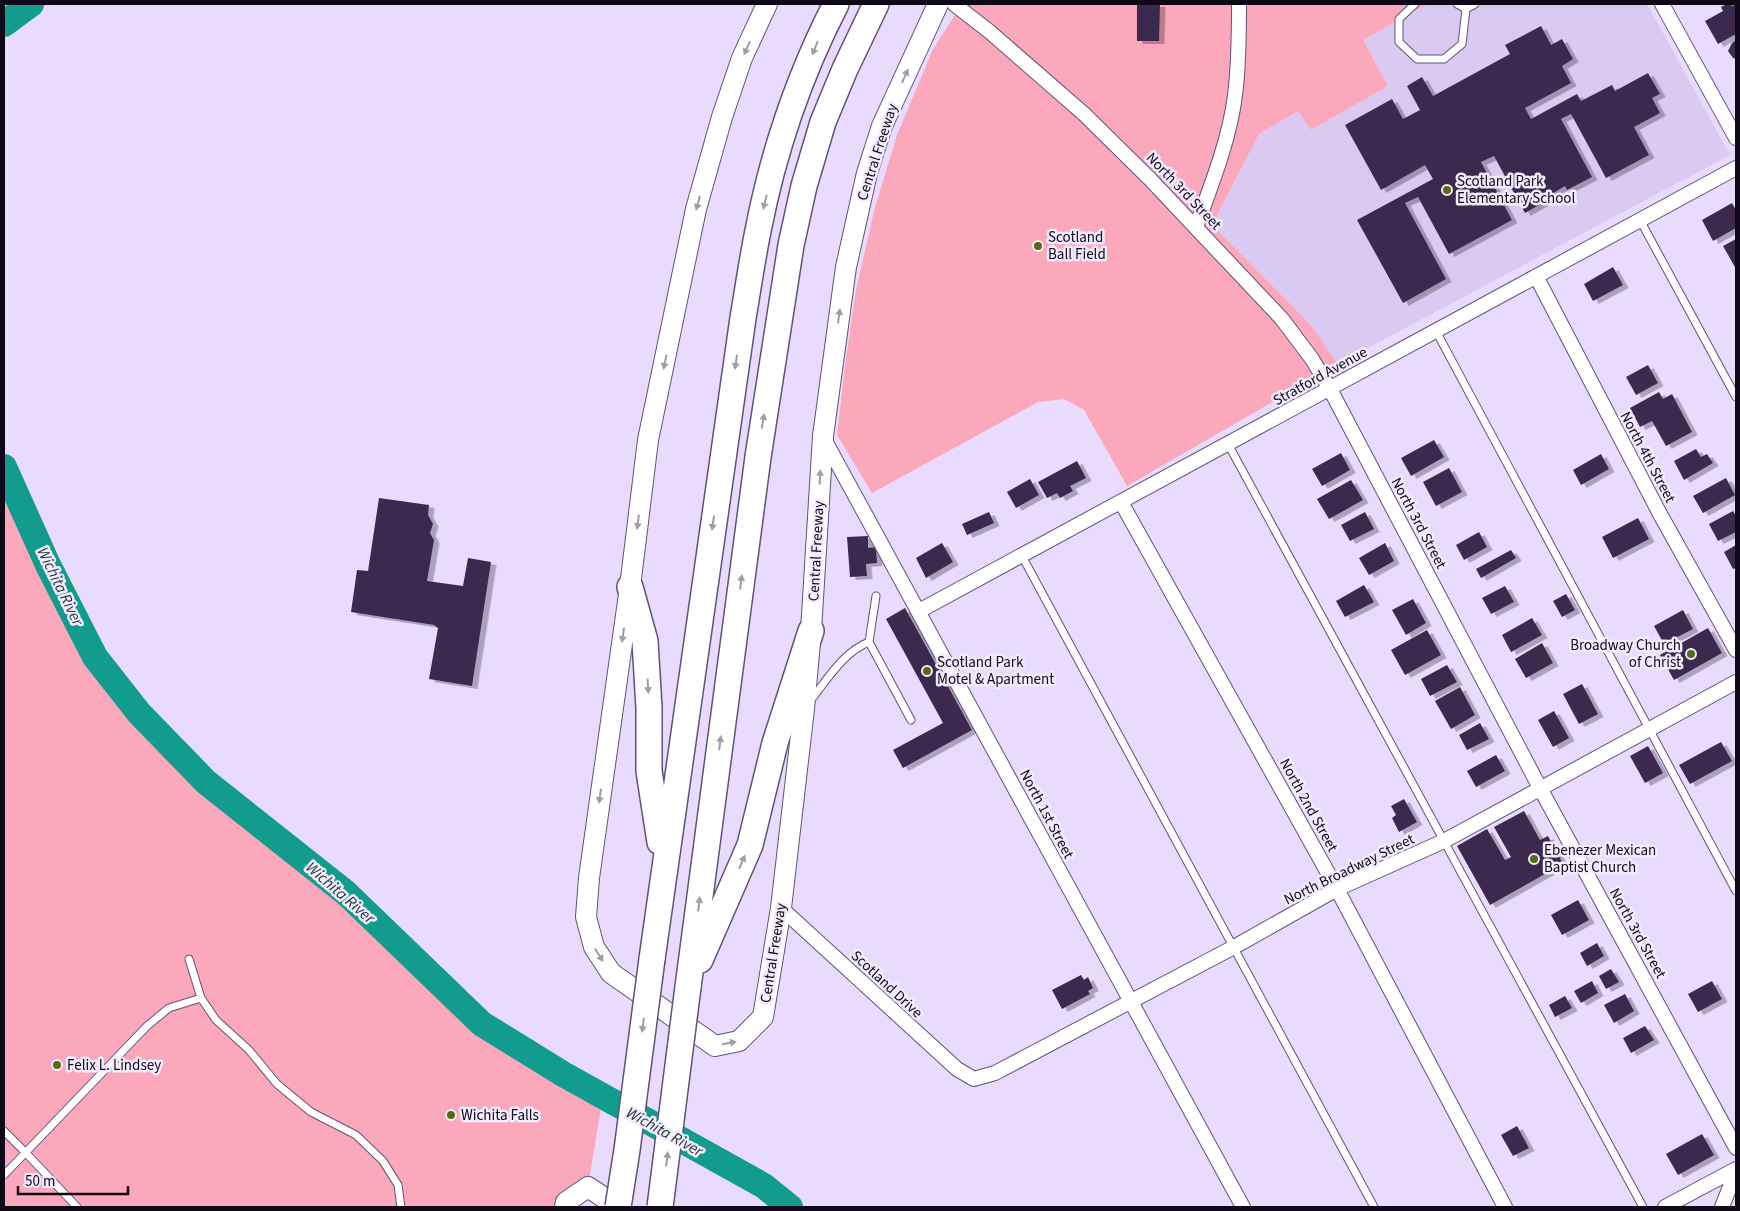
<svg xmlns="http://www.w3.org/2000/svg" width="1740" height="1211" font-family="'Source Sans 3',sans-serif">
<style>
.built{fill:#dacaf1}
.green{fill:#fca8bc}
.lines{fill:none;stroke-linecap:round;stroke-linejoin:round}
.river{stroke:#129c8e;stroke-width:26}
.building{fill:#3b2c4e;filter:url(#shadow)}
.lane-casing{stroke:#615276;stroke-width:9}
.street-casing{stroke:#615276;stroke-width:16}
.secondary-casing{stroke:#615276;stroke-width:22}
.highway-casing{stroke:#615276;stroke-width:28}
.lane{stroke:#fff;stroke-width:7}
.street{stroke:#fff;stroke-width:14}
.secondary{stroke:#fff;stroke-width:20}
.highway{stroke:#fff;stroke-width:25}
.highway-bridge-casing{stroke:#615276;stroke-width:28;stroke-linecap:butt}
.highway-bridge{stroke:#fff;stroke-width:25}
.oneway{fill:#9f9da2}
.poi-dot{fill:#556b1a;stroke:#f3ecfe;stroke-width:2}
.labels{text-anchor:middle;stroke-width:5;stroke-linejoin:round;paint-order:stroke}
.street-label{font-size:15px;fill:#0f0917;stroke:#f3ecfe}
.poi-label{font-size:15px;fill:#0f0917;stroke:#f3ecfe;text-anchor:start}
.water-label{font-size:16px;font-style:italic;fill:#1b3531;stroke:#f3ecfe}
</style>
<defs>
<filter id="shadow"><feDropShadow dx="5.5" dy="3" stdDeviation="0" flood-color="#0004"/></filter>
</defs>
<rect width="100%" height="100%" fill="#e9dbfe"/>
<path class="built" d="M1428,4H1647L1730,155L1338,364L1310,324L1212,225L1259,134L1298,111L1311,130L1388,86L1363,40Z"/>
<path class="green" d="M4,4H31L4,24Z
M962,4H1428L1363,40L1388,86L1311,130L1298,111L1259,134L1212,225L1310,324L1338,364L1127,486L1084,410L1064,399L1038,402L872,493L837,435L845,365L856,290L875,207L897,135L933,49Z
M4,467L48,565L95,657L139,713L205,782L346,893L482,1024L563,1074L603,1096L588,1187L559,1207H4Z"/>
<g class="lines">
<path class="river" d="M4,24L31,4
M4,467L48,565L95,657L139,713L206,782L346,893L482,1024L563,1074L764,1186L790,1207"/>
</g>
<path class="building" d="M1137,4H1160L1159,41H1137Z
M1727,4H1731L1732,6L1736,4V34L1718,44L1705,21L1723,11L1721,7Z
M1541,26L1551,45L1562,39L1573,59L1562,66L1571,83L1525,108L1531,119L1577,94L1581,101L1612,85L1615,91L1648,73L1660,94L1652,98L1660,113L1634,127L1649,155L1606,178L1571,114L1561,119L1592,177L1567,190L1565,186L1545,198L1546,201L1525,213L1494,156L1481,162L1512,220L1449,254L1418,197L1405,203L1446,279L1403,303L1357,220L1433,179L1425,165L1381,190L1345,125L1392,99L1403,119L1420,110L1407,86L1422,77L1433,96L1510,54L1505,45Z
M1736,40V59L1733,58L1728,51L1732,43Z
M1732,203L1736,210V228L1713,241L1702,220Z
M1736,239V269L1723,246Z
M1613,267L1623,285L1593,301L1584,284Z
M1648,365L1658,383L1636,395L1626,377Z
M1659,392L1663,399L1672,394L1692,432L1666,446L1652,421L1640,427L1630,408Z
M1434,440L1444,457L1411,476L1401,458Z
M1696,449L1701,457L1707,454L1713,463L1684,480L1674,461Z
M1341,453L1350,470L1322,486L1312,469Z
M1601,454L1609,469L1581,485L1573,470Z
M1077,461L1086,478L1070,486L1073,491L1060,498L1057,493L1047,498L1038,482Z
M1449,468L1462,492L1436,506L1423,482Z
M1726,478L1735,495L1703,513L1693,496Z
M1030,479L1039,495L1016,508L1007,492Z
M1351,480L1363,500L1329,519L1317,499Z
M379,498L429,505L428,515L433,524L430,533L434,540L427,581L463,586L468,558L491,562L472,686L429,679L438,628L434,625L351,612L357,570L368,571Z
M1733,511L1736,516V532L1718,541L1709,524Z
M989,512L994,523L967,535L962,524Z
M1365,512L1374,529L1350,541L1341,525Z
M1638,518L1649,539L1613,558L1602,537Z
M1479,532L1487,547L1464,560L1456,545Z
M868,536V548L876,547L877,563L866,564L867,576L850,577L847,537Z
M942,543L953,562L926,578L916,558Z
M1385,543L1394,561L1369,575L1359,558Z
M1736,545V568L1733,569L1724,552Z
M1511,550L1516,558L1481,578L1476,569Z
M1364,585L1374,602L1345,617L1336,601Z
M1505,586L1514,602L1491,614L1482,598Z
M1566,594L1575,610L1562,617L1553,601Z
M1413,599L1426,623L1406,635L1392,610Z
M905,608L972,730L903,768L893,750L943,723L886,619Z
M1683,610L1693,629L1664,644L1654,626Z
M1532,618L1542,635L1511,652L1502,635Z
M1708,628L1722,653L1674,680L1660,655Z
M1427,630L1441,655L1405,675L1391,650Z
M1542,643L1553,663L1526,678L1515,659Z
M1447,665L1457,682L1430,696L1421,679Z
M1582,684L1598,714L1579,724L1563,694Z
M1460,687L1475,715L1451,729L1435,701Z
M1554,711L1569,738L1553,747L1538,720Z
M1480,723L1489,739L1467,750L1459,735Z
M1721,742L1732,761L1690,784L1679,765Z
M1648,746L1663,773L1645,783L1630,756Z
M1496,755L1505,771L1476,787L1467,771Z
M1404,799L1417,822L1399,832L1392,818L1396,815L1391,806Z
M1524,811L1540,840L1548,836L1563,864L1490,905L1457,846L1487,829L1505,860L1511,857L1494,827Z
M1578,900L1589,920L1562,935L1551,915Z
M1597,943L1604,956L1587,966L1580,953Z
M1611,969L1619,982L1606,989L1599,976Z
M1081,975L1084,980L1088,977L1093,988L1088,991L1090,994L1062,1009L1052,990Z
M1592,981L1598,993L1581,1003L1574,991Z
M1712,981L1722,999L1698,1012L1688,994Z
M1625,994L1634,1011L1614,1023L1604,1005Z
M1565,996L1572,1008L1555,1017L1549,1005Z
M1645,1026L1654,1040L1631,1053L1623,1038Z
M1517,1126L1529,1148L1513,1156L1501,1135Z
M1702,1134L1714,1155L1678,1175L1666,1154Z"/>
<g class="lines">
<g class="lane-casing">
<path id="lane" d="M1415,4L1399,19V42L1417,59H1444L1462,44L1466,9
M1457,4L1466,9
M1466,9L1475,4
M1640,220L1736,397
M1436,331L1736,891
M1228,444L1643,1207
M1022,556L1374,1207
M869,642L876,596
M810,701C827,680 843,652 869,642L911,720
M189,959L201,998L216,1020L249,1050L277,1084L311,1112L356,1135L383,1161L398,1185L401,1207
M4,1131L25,1152L77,1207
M4,1175L147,1026L169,1008L201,998"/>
</g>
<g class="street-casing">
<path id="street" d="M954,4L990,32L1084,114L1150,179L1282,319L1312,359L1330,389L1540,788L1736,1148
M1662,4L1736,138
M1196,227C1211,186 1230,138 1235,95C1239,65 1239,34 1239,4
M1536,276L1660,514L1736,650
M823,437L1243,1207
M1121,502L1337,889L1505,1207
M919,611L1736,168
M781,908L957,1069L974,1079L995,1073L1234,947L1337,889L1444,841L1736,682
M1665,1207L1736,1169
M1722,1207L1733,1179L1736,1175"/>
</g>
<g class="secondary-casing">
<path id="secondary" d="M767,4L742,58L722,117L696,209L648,440L630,587L589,878L586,917L594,947L611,973L715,1046L739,1041L763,1017L781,908L804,709L811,631L823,436L846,267L867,173L882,126L938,4
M565,1207L566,1202L588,1187L618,1207"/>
</g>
<g class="highway-casing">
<path id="highway" d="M630,587L645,641L649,708V771L660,842
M652,959L743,318C748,289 752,260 758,231C773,153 800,74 836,4
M700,960L750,845L775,743L811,631
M688,987L758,457L791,245L804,186L823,122L845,69L876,4"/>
</g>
<use href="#lane" class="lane"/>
<use href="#street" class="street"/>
<use href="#secondary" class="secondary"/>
<use href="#highway" class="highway"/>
<g class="highway-bridge-casing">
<path id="highway-bridge" d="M618,1207L627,1150L652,959
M660,1207L688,987"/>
</g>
<use href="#highway-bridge" class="highway-bridge"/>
</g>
<defs><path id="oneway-solid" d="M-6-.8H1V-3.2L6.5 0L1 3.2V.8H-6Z" transform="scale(1.25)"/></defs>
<g class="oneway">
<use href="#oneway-solid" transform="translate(747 48) rotate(114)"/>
<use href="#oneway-solid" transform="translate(815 48) rotate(112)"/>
<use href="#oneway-solid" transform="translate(905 76) rotate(-66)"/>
<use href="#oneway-solid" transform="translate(765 202) rotate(104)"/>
<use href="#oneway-solid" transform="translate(698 203) rotate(105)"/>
<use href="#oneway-solid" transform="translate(839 316) rotate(-82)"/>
<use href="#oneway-solid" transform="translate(665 362) rotate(102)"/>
<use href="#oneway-solid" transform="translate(736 362) rotate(98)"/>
<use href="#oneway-solid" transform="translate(763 421) rotate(-81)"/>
<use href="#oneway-solid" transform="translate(820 477) rotate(-87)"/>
<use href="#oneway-solid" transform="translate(638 522) rotate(97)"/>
<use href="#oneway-solid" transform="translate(713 523) rotate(98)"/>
<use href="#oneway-solid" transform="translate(741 582) rotate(-83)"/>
<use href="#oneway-solid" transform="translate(623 635) rotate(98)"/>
<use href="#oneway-solid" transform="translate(648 686) rotate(87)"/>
<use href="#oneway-solid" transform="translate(720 743) rotate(-83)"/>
<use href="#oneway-solid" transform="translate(600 796) rotate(98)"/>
<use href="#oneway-solid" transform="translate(742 862) rotate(-67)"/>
<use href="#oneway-solid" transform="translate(699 904) rotate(-83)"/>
<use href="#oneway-solid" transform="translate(599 955) rotate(58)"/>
<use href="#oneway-solid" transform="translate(643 1025) rotate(97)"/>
<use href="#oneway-solid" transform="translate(729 1043) rotate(-11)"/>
<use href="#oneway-solid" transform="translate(667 1159) rotate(-83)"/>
</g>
<g class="poi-dot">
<circle cx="1447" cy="190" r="5"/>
<circle cx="1038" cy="246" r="5"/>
<circle cx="1691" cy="654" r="5"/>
<circle cx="927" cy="671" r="5"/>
<circle cx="1534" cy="859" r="5"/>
<circle cx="57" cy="1065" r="5"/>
<circle cx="451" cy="1115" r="5"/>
</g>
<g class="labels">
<g class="street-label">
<text transform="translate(877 152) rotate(-72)" y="5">Central Freeway</text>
<text transform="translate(1184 191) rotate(46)" y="5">North 3rd Street</text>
<text transform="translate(1320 376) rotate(-29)" y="5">Stratford Avenue</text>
<text transform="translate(1648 457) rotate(62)" y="5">North 4th Street</text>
<text transform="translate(1419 523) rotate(62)" y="5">North 3rd Street</text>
<text transform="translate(816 551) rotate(-87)" y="5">Central Freeway</text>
<text transform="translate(1309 805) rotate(61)" y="5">North 2nd Street</text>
<text transform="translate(1047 814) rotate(62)" y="5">North 1st Street</text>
<text transform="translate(1349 869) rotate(-26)" y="5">North Broadway Street</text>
<text transform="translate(1638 933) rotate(61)" y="5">North 3rd Street</text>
<text transform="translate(773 953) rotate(-81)" y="5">Central Freeway</text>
<text transform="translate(887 984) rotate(43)" y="5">Scotland Drive</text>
</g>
<g class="poi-label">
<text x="1457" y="186">Scotland Park<tspan x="1457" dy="17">Elementary School</tspan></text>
<text x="1048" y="242">Scotland<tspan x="1048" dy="17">Ball Field</tspan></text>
<text x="1681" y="650" text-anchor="end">Broadway Church<tspan x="1681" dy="17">of Christ</tspan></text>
<text x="937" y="667">Scotland Park<tspan x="937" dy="17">Motel &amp; Apartment</tspan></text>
<text x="1544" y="855">Ebenezer Mexican<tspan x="1544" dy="17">Baptist Church</tspan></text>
<text x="67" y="1070">Felix L. Lindsey</text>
<text x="461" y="1120">Wichita Falls</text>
</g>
<g class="water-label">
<text transform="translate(61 586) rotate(64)" y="6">Wichita River</text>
<text transform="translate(341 892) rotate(41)" y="6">Wichita River</text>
<text transform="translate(665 1131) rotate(29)" y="6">Wichita River</text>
</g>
</g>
<rect width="1740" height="1211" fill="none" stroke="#0f0917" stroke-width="10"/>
<path d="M18 1186v8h110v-8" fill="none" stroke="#0f0917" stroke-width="2.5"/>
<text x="25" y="1186" font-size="15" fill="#0f0917" stroke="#f3ecfe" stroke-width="4" paint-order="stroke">50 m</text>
</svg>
